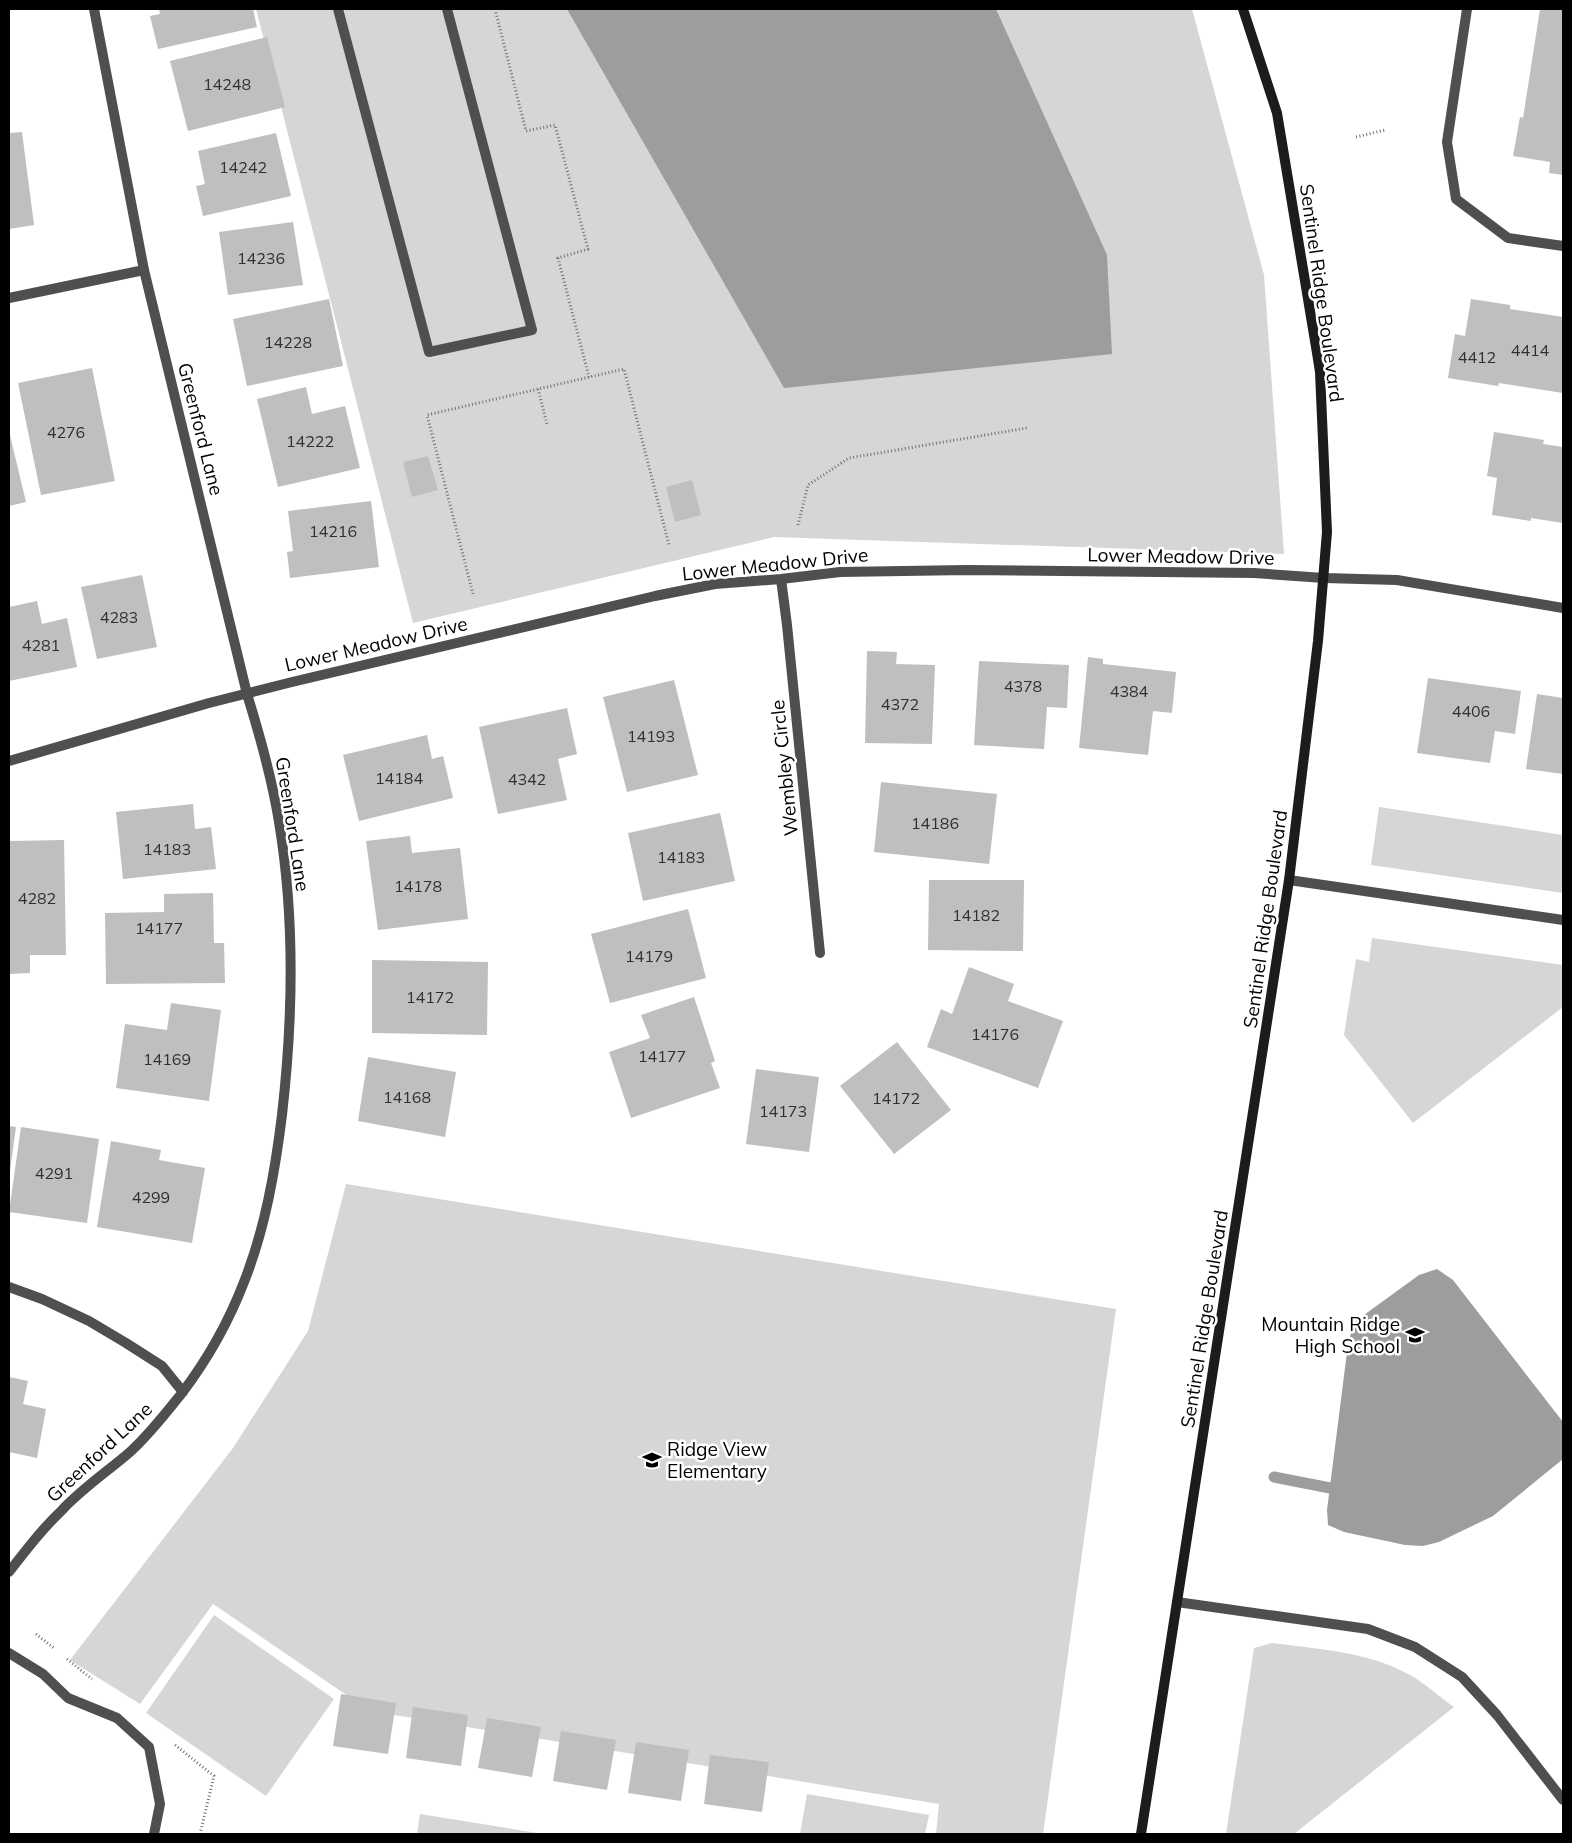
<svg xmlns="http://www.w3.org/2000/svg" width="1572" height="1843" font-family="Mulish,sans-serif">
<style>
.green{fill:#d6d6d6}
.water{fill:#9d9d9d}
.lines{fill:none;stroke-linecap:round;stroke-linejoin:round}
.stream{stroke:#9d9d9d;stroke-width:11}
.building{fill:#bfbfbf}
.path{stroke:#717171;stroke-width:3;stroke-dasharray:1 2.5;stroke-linecap:butt}
.lane{stroke:#4f4f4f;stroke-width:10}
.street{stroke:#4f4f4f;stroke-width:10}
.secondary{stroke:#1c1c1c;stroke-width:10}
.labels{text-anchor:middle;stroke-width:5;stroke-linejoin:round;paint-order:stroke}
.number-label{font-size:16px;fill:#303030}
.street-label{font-size:19px;fill:#000;stroke:#fff}
.poi-label{font-size:19px;fill:#000;stroke:#fff;text-anchor:end}
</style>
<rect width="100%" height="100%" fill="#fff"/>
<path class="green" d="M256,9H1192L1264,275L1284,554L774,537L413,623Z
M1379,807L1563,835V893L1371,865Z
M1372,938L1563,965V1007L1413,1123L1344,1035L1356,959L1369,962Z
M346,1184L1116,1309L1043,1834H936L939,1804L370,1711L213,1604L140,1704L70,1660L233,1448L308,1331Z
M214,1615L334,1699L266,1796L146,1713Z
M1272,1643C1316,1649 1364,1651 1404,1672C1422,1680 1438,1696 1454,1707L1294,1834H1226L1254,1648Z
M807,1794L929,1815L925,1834H800Z
M420,1814L544,1834H417Z"/>
<path class="water" d="M567,9H996L1107,255L1112,354L784,388Z
M1437,1269L1453,1280L1563,1422V1459L1493,1516L1439,1542L1423,1546L1405,1545L1344,1532L1328,1525L1327,1510L1347,1352L1353,1323L1419,1275Z"/>
<g class="lines">
<path class="stream" d="M1274,1477L1330,1488"/>
</g>
<path class="building" d="M159,9H253L257,27L158,49L150,16L160,14Z
M1540,9H1563V175L1549,173L1550,162L1513,156L1520,117L1523,118Z
M267,37L285,107L188,131L170,61Z
M22,132L34,225L9,229V133Z
M276,133L291,196L203,216L196,186L205,184L198,151Z
M293,222L303,285L228,295L219,232Z
M329,299L343,366L247,386L233,319Z
M1471,299L1510,305V309L1563,317V393L1499,383L1498,386L1448,378L1455,334L1465,336Z
M92,368L115,481L41,495L18,383Z
M306,387L312,414L345,406L360,468L278,487L257,399Z
M9,431L26,502L9,506Z
M1494,432L1544,440L1543,444L1563,447V523L1531,518V521L1492,515L1497,478L1487,476Z
M428,456L438,490L412,497L403,462Z
M692,480L701,515L675,522L666,487Z
M371,501L379,567L290,578L287,552L293,551L288,511Z
M142,575L157,647L97,659L81,587Z
M37,601L42,624L67,618L77,667L9,681V607Z
M867,651L897,652L896,664L935,665L932,744L865,743Z
M1088,657L1103,659V664L1176,672L1172,713L1153,711L1148,755L1079,748Z
M979,661L1069,665L1067,708L1047,707L1044,749L974,745Z
M1428,678L1521,691L1515,734L1495,731L1490,763L1417,753Z
M674,680L698,775L627,792L603,697Z
M1537,694L1563,698V774L1526,769Z
M567,708L577,754L558,759L567,800L498,814L479,727Z
M427,735L432,759L443,756L453,798L359,821L343,755Z
M881,782L997,794L989,864L874,852Z
M193,804L195,829L211,827L216,869L123,879L116,812Z
M720,813L735,881L643,901L628,833Z
M410,836L412,853L460,848L468,919L378,930L366,841Z
M64,840L66,955H30V973L9,974V841Z
M929,880H1024L1023,951L928,950Z
M213,893L214,943H224L225,983L106,984L105,913L164,912V894Z
M688,909L706,978L610,1003L591,934Z
M372,960L488,962L487,1035L372,1033Z
M969,967L1014,984L1008,1001L1063,1021L1038,1088L927,1047L941,1009L952,1014Z
M694,997L715,1061L711,1063L720,1088L631,1118L609,1052L650,1038L641,1015Z
M171,1003L221,1010L209,1101L116,1088L125,1024L167,1030Z
M897,1042L951,1110L894,1154L840,1086Z
M368,1057L456,1072L445,1137L358,1121Z
M756,1069L819,1077L809,1152L746,1144Z
M9,1126L16,1127L10,1171H9Z
M21,1127L99,1139L87,1223L9,1212Z
M111,1141L161,1150L159,1160L205,1168L192,1243L97,1227Z
M9,1377L28,1381L23,1404L46,1409L37,1458L9,1452Z
M341,1694L396,1703L388,1754L333,1746Z
M413,1707L468,1715L461,1766L406,1758Z
M487,1718L541,1727L532,1777L478,1768Z
M561,1731L616,1740L607,1790L553,1781Z
M636,1742L689,1750L681,1801L628,1793Z
M710,1755L769,1762L762,1812L704,1804Z"/>
<g class="lines">
<path class="path" d="M495,9L526,131L555,125L588,249L558,258L589,377
M1356,137L1385,130
M538,389L547,424
M798,525L808,485L849,458L1027,428
M473,594L427,415L624,369L669,545
M36,1634L55,1649
M67,1659L92,1679
M175,1745L214,1776L200,1834"/>
<path class="lane" d="M338,9L429,352L532,330L447,9
M1289,880L1563,920
M1177,1602L1368,1629L1415,1647L1462,1677L1497,1715L1563,1800
M9,1653L43,1674L68,1698L117,1718L149,1747L160,1804L154,1834"/>
<path class="street" d="M1467,9L1447,142L1456,199L1508,238L1563,246
M9,298L144,270
M781,579L787,625L820,953
M9,761L209,703L292,682L655,596L715,584L781,579L840,572L967,570L1254,573L1324,578L1397,580L1563,608
M9,1287L42,1299L89,1321L126,1343L162,1366L183,1392
M9,1572C26,1550 43,1528 63,1509C84,1487 108,1471 130,1452C149,1435 166,1413 182,1393C207,1360 229,1321 244,1282C265,1229 275,1172 282,1115C293,1019 295,918 279,822C272,778 260,736 247,694L144,270L94,9"/>
<path class="secondary" d="M1141,1834L1289,880L1318,641L1327,532L1320,372L1317,353L1277,113L1243,9"/>
</g>
<defs>
<g id="school-bare" transform="scale(1.5)"><path d="M0-5L7-2L0 1L-7-2ZM-4 1L0 2.5L4 1V4Q0 6-4 4Z" fill="#000" stroke="#fff" stroke-width="2.5" paint-order="stroke"/></g>
</defs>
<g fill-rule="evenodd">
<use href="#school-bare" x="1415" y="1335"/>
<use href="#school-bare" x="652" y="1460"/>
</g>
<g class="labels">
<g class="number-label">
<text x="227" y="90">14248</text>
<text x="243" y="173">14242</text>
<text x="261" y="264">14236</text>
<text x="288" y="348">14228</text>
<text x="1530" y="356">4414</text>
<text x="1477" y="363">4412</text>
<text x="66" y="438">4276</text>
<text x="310" y="447">14222</text>
<text x="333" y="537">14216</text>
<text x="119" y="623">4283</text>
<text x="41" y="651">4281</text>
<text x="1023" y="692">4378</text>
<text x="1129" y="697">4384</text>
<text x="900" y="710">4372</text>
<text x="1471" y="717">4406</text>
<text x="651" y="742">14193</text>
<text x="399" y="784">14184</text>
<text x="527" y="785">4342</text>
<text x="935" y="829">14186</text>
<text x="167" y="855">14183</text>
<text x="681" y="863">14183</text>
<text x="418" y="892">14178</text>
<text x="37" y="904">4282</text>
<text x="976" y="921">14182</text>
<text x="159" y="934">14177</text>
<text x="649" y="962">14179</text>
<text x="430" y="1003">14172</text>
<text x="995" y="1040">14176</text>
<text x="662" y="1062">14177</text>
<text x="167" y="1065">14169</text>
<text x="407" y="1103">14168</text>
<text x="896" y="1104">14172</text>
<text x="783" y="1117">14173</text>
<text x="54" y="1179">4291</text>
<text x="151" y="1203">4299</text>
</g>
<g class="street-label">
<text transform="translate(1322 293) rotate(82)" y="7">Sentinel Ridge Boulevard</text>
<text transform="translate(201 429) rotate(76)" y="7">Greenford Lane</text>
<text transform="translate(1181 556) rotate(1)" y="7">Lower Meadow Drive</text>
<text transform="translate(775 564) rotate(-6)" y="7">Lower Meadow Drive</text>
<text transform="translate(376 644) rotate(-13)" y="7">Lower Meadow Drive</text>
<text transform="translate(784 768) rotate(-96)" y="7">Wembley Circle</text>
<text transform="translate(293 824) rotate(81)" y="7">Greenford Lane</text>
<text transform="translate(1265 919) rotate(-82)" y="7">Sentinel Ridge Boulevard</text>
<text transform="translate(1204 1319) rotate(-81)" y="7">Sentinel Ridge Boulevard</text>
<text transform="translate(99 1452) rotate(-43)" y="7">Greenford Lane</text>
</g>
<g class="poi-label">
<text x="1400" y="1331">Mountain Ridge<tspan x="1400" dy="22">High School</tspan></text>
<text x="667" y="1456" text-anchor="start">Ridge View<tspan x="667" dy="22">Elementary</tspan></text>
</g>
</g>
<rect width="1572" height="1843" fill="none" stroke="#000000" stroke-width="20"/>
</svg>
